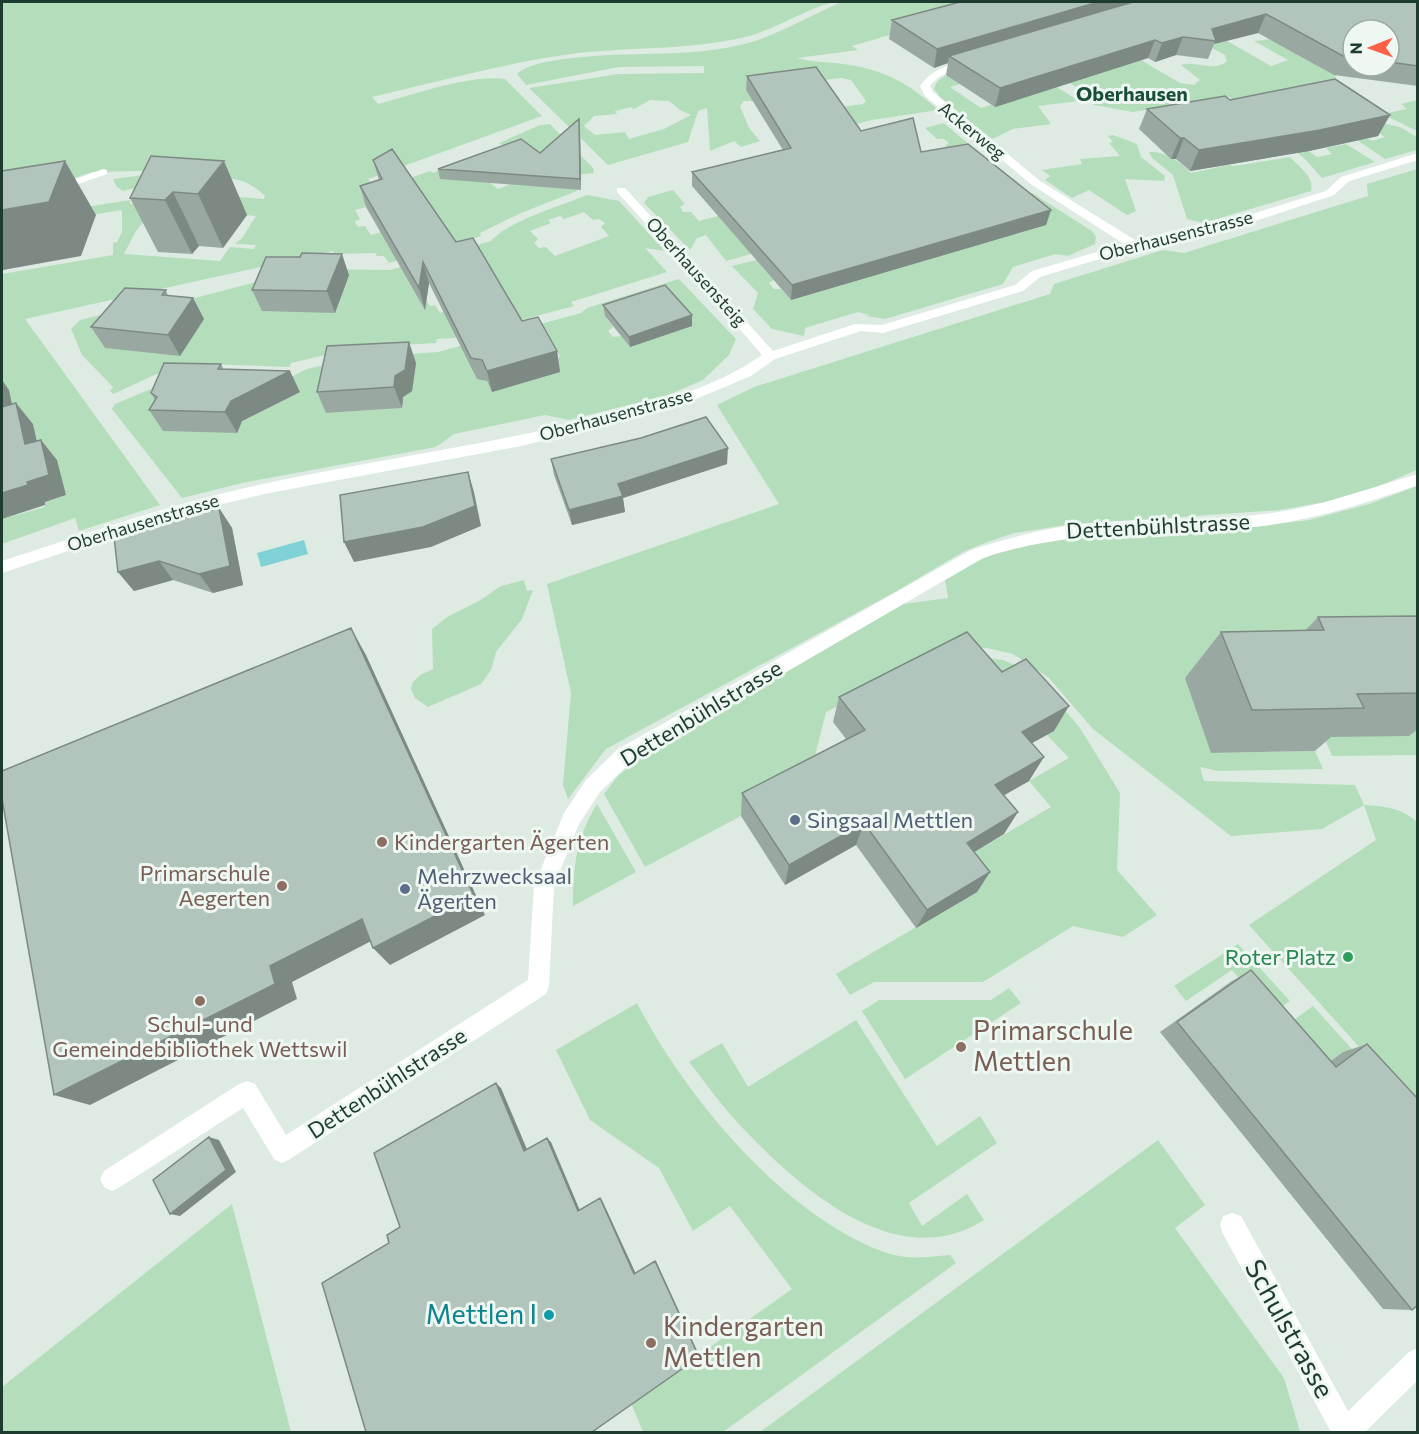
<svg xmlns="http://www.w3.org/2000/svg" width="1419" height="1434" font-family="Commissioner,sans-serif">
<style>
.green{fill:#b4debb;fill-rule:evenodd}
.water{fill:#80d1d5}
.lines{fill:none;stroke-linecap:round;stroke-linejoin:round}
.lane{fill:#fff;fill-rule:evenodd}
.street{fill:#fff;fill-rule:evenodd}
.wall{fill:#99a9a2;fill-rule:evenodd}
.shaded-wall{fill:#7d8a84}
.building{fill:#b2c5bc;stroke:#7d8a84;stroke-width:1.5}
.service-dot{fill:#5c6f8a;stroke:#eef7f1;stroke-width:2}
.education-dot{fill:#8d6e63;stroke:#eef7f1;stroke-width:2}
.leisure-dot{fill:#2e9e5b;stroke:#eef7f1;stroke-width:2}
.culture-dot{fill:#0f9aa8;stroke:#eef7f1;stroke-width:2}
.labels{text-anchor:middle;stroke-width:6;stroke-linejoin:round;paint-order:stroke}
.far-street-label{font-size:18px;fill:#1e3b30;stroke:#eef7f1}
.far-neighbourhood-label{font-size:20px;font-weight:bold;fill:#194e3b;stroke:#eef7f1}
.street-label{font-size:22px;fill:#1e3b30;stroke:#eef7f1}
.service-label{font-size:22px;fill:#4e5e75;stroke:#eef7f1;text-anchor:start}
.education-label{font-size:22px;fill:#785e54;stroke:#eef7f1;text-anchor:start}
.leisure-label{font-size:22px;fill:#27864d;stroke:#eef7f1;text-anchor:end}
.near-education-label{font-size:27px;fill:#785e54;stroke:#eef7f1;text-anchor:start}
.near-culture-label{font-size:27px;fill:#0d838f;stroke:#eef7f1;text-anchor:end}
.near-street-label{font-size:27px;fill:#1e3b30;stroke:#eef7f1}
</style>
<rect width="100%" height="100%" fill="#ddebe3"/>
<path class="green" d="M2,2H834C802,10 774,31 741,38C687,50 632,47 578,53C509,62 440,81 372,97L378,104C413,95 470,74 505,79L542,116L368,179L376,189L370,206L355,210L360,219L355,222L358,227L365,226L371,235L430,218L393,184L430,171L434,173L438,170L489,182L498,189L548,170L499,143L540,125L550,124L593,168L594,173L569,176L577,191L521,213L480,233L481,236L389,263L384,256H377L375,253L335,254L333,251L25,319L160,505L79,531L75,518L2,544V519L45,507V502L66,495L13,430L2,380V274L113,255V243L117,242L122,232V210L80,217V208L130,200V204L141,203L154,209L136,231L124,254L220,261L230,247L254,249L256,245L235,244L242,238L256,216L214,212L226,196L264,199L265,196C259,190 251,184 242,181C218,173 149,185 123,191L117,187L113,179L183,170L92,172L27,195L2,209Z
M842,2H1022L964,13L852,46L858,50L797,58C811,62 828,62 843,64C883,69 909,83 938,110L872,120L826,132L813,111L863,104L866,101L851,80L841,78L792,84L753,101H744L740,106L749,128L760,141L741,147L734,141L710,151L707,108L698,111L688,142L608,165L529,88L619,74L704,73V66L619,67L526,85L517,74C529,61 578,57 596,56C648,52 704,57 755,41C785,31 813,14 842,2ZM650,100L669,101L680,110L691,115L664,129L629,139L625,132L595,135L584,126L594,116L617,114L615,111L631,107L634,109Z
M1199,25L1271,66L1288,60L1254,41L1353,30V66L1336,75L1333,88L1261,120L1229,97L1133,112L1094,105L1079,89L1062,78L1102,37L1180,83L1194,85L1200,80L1181,65C1196,60 1214,73 1227,61L1225,55L1178,30Z
M975,66L985,76L950,87L981,108L1017,97L1030,70L1079,101L1038,106L1051,124L1013,129L992,139L940,97L934,89C938,73 961,71 975,66Z
M1417,100V131L1382,114L1407,109L1401,104Z
M1355,117L1400,127L1417,137V150L1385,159L1357,140L1367,138L1372,141L1385,137Z
M944,123L985,158L758,252L726,261L706,235L697,238L690,250L644,203L648,197L673,190L685,204L680,207L683,212H691L699,221L748,208L891,151L954,153L945,146L949,143L944,139H937L925,128Z
M1113,135L1137,144L1141,157L1165,176L1164,181L1125,179L1136,211L1127,215L1089,190L1072,198L1045,180L1050,176L1042,170L1082,164L1080,159L1120,156L1109,143L1113,142L1108,136Z
M1280,138L1296,141L1317,157L1332,154L1326,148L1346,144L1375,162L1322,178L1306,160Z
M1149,152C1168,152 1177,160 1191,173L1228,165L1234,166L1290,157C1299,167 1315,177 1311,191L1203,223L1187,219L1173,175L1152,158Z
M1417,169V470L1379,486L1326,502L1279,510L1066,525L1014,533L985,543L963,552L893,593L606,749L568,799L563,785L571,693L547,584L779,504L717,405L754,387L1050,294L1054,284L1163,250L1184,253L1368,196L1367,184Z
M1032,193L1092,231L1096,237L1095,244L1068,256L1055,254L1013,267L1003,284L885,319L866,316L870,315L858,312L805,328L804,336L772,329L753,309L758,293L732,266L756,260L774,280L769,283L774,289H781L791,300L843,285L834,274L874,263L883,273L956,251L984,231L995,240L1040,227L1010,201Z
M587,195L619,201L665,251L645,248L667,272L571,302L574,306L454,338L437,339L436,343L355,348L291,363L290,367L181,363L113,394L110,391L113,387L82,355L71,329L80,320L154,302L176,303L306,269L390,270L491,241C511,219 559,207 587,195ZM584,212L593,220L599,219L605,223L601,227L609,236L555,256L546,247L539,248L534,243L538,239L530,231L551,223L548,220L560,216L564,219ZM477,260L461,307L440,313L435,305L430,306L417,287Z
M679,279L736,339L729,355L703,380L668,395L569,420L545,415L454,434L436,447L242,483L182,498L112,409L115,404L186,374L291,377L307,369L354,358L438,352L581,313L587,308ZM605,316L691,326L630,347L621,336L613,337L608,331L613,327ZM551,349L556,350L560,356L558,359L560,372L492,392L486,379H477L474,373ZM403,394L401,408L327,413Z
M1417,486V616L1412,706L1417,737V755L1332,756L1324,737L1372,663L1211,753L1315,751L1323,769L1218,771L1200,767L1204,781L1355,785L1364,805C1384,806 1402,808 1417,822V1111L1249,925L1376,840L1364,805L1322,829L1231,836L1093,729L1049,678L1013,654L987,648L958,647L826,712L813,764L773,799L645,867L604,794L618,776L640,758L903,604L948,598L945,580L982,559L1010,548L1084,536L1244,528L1309,520L1369,504Z
M524,580L527,591L533,590L522,619L496,652L491,670L481,684L428,707L415,698L411,689L413,682L420,675L433,669L432,629L447,617L479,601L501,586Z
M967,655L1003,660L1028,671L1043,684L1080,728L1120,793L1117,870L1157,915L1123,937L1073,926L983,982H874L850,995L836,974L976,892L955,864L1051,807L1029,781L1069,758L1047,735L1054,731Z
M597,804L636,872L573,906C573,867 576,838 597,804Z
M1238,944L1290,1001L1270,1015L1232,970L1186,1001L1174,986Z
M1009,988L1021,1003L905,1079L862,1011L879,1000H991Z
M637,1003C686,1098 785,1217 887,1253C908,1260 929,1257 950,1255L956,1263L723,1432H643L631,1403L792,1289L730,1206L693,1231L659,1168L590,1120L556,1050Z
M1313,1006L1417,1121L1343,1053L1313,1075L1276,1033Z
M856,1020L937,1146L980,1116L997,1143L909,1203L922,1226L967,1194L984,1220C896,1277 795,1184 738,1123C720,1104 705,1082 689,1062L722,1043L748,1087Z
M1158,1140L1205,1205L1175,1228L1284,1378L1300,1432H760Z
M232,1204L291,1432H2V1387Z"/>
<path class="water" d="M304,540L308,554L261,567L257,553Z"/>
<g class="lines">
<path class="lane" d="M1232,1213L1241,1216L1348,1411L1409,1352L1418,1348V1380L1365,1432H1331L1223,1234L1220,1225L1223,1216Z"/>
<path class="street" d="M970,59L974,60V64C957,69 941,72 930,86L933,92L1040,181L1135,240L1197,225L1220,224L1326,191L1341,177L1418,153V160L1349,181L1334,195L1225,231L1197,233L1155,242L1040,277L1023,291L883,333L861,331L775,359L751,376L672,409L521,446L264,494L177,515L2,573V561C88,533 174,503 263,484C373,460 484,445 593,419C652,404 712,390 762,355L693,275L617,192V188H625L773,351L855,324L882,325L1015,285L1032,271L1124,244L1032,185L925,96L920,86C932,69 950,64 970,59Z
M103,169L107,170V174L58,191H50L48,189Z
M1418,474V485C1367,503 1316,519 1263,526C1165,537 1080,526 983,558L632,761L600,792L579,824L554,886L549,986L546,994L290,1159L282,1163L274,1159L243,1108L120,1187L112,1191L104,1187L100,1179L104,1171L239,1084L247,1081L255,1084L286,1135L528,980L534,886L564,813L586,780L618,749L971,550C1005,539 1038,530 1073,525C1136,517 1200,522 1264,514C1317,508 1366,489 1418,474Z"/>
</g>
<path class="wall" d="M1418,2V86L1334,75L1258,33L1214,44L1208,59L1176,55L1155,62L1148,58L995,107L946,75L948,63L934,68L889,39L892,20ZM1353,30H1389V66H1353Z
M747,76L861,131L921,152L1051,210L1046,225L791,300L692,186V172L783,150L746,90Z
M1230,100L1390,115L1378,136L1309,151L1190,171L1176,159H1171L1139,129L1147,109Z
M580,129L581,190L440,179L438,169L540,153Z
M151,156L247,215L223,248L199,246L192,254L158,252L130,198Z
M373,160L456,242L522,321L557,351L560,372L492,392L487,381L477,379L429,283L425,310L366,207L360,186L379,180Z
M300,257L349,275L335,313L262,311L252,290Z
M166,290L168,296L193,298L204,319L180,356L105,348L91,327Z
M603,305L692,326L630,347L605,316Z
M416,363L412,391L403,397L402,408L326,413L317,392Z
M221,364L224,370L300,392L242,421L237,433L163,431L149,410L155,400L151,393Z
M551,459L727,464L623,498L625,512L572,525L554,475Z
M219,508L232,528L243,585L213,593L173,580L134,591L118,572Z
M1418,616V729L1409,736L1331,737L1315,751L1211,753L1185,678L1221,632L1305,631L1318,617Z
M839,697L1054,731L1032,743L1029,781L1004,795V834L974,852L990,872L977,892L916,928L856,845L785,885L741,816L742,793L846,739L833,722Z
M1251,970L1331,1061L1343,1052L1367,1044L1412,1310L1383,1309L1160,1032L1232,981Z"/>
<path class="shaded-wall" d="M1098,2H1165L949,56L948,63L934,68L937,49Z
M1266,14L1258,33L1214,44L1216,41L1212,29Z
M1183,37L1176,55L1155,62L1162,43Z
M1155,40L1148,58L995,107L1000,88Z
M1390,115L1378,136L1309,151L1190,171L1199,150Z
M579,119L580,129L581,190L580,179Z
M1180,138H1184L1176,159H1171Z
M65,161L96,215L81,256L3,270L2,268V210Z
M224,161L247,215L223,248L198,194Z
M173,192L199,246L192,254L165,200Z
M1051,210L1046,225L791,300L792,285Z
M342,254L349,275L335,313L327,291Z
M423,262L429,283L425,310L419,288Z
M193,298L204,319L180,356L168,335Z
M692,315V326L630,347L629,337Z
M409,342L416,363L412,391L403,397L402,408L394,387L395,376Z
M557,351L560,372L492,392L487,371Z
M290,371L300,392L242,421L237,433L225,412L231,401Z
M2,380L9,390L17,428L2,409Z
M16,403L33,424L42,465L25,444Z
M41,440L57,460L66,495L45,502V505L2,519V493Z
M728,448L727,464L623,498L625,512L572,525L569,510L618,484Z
M468,472L474,492L481,526L431,547L354,562L344,542Z
M219,508L232,528L243,585L213,593L199,574Z
M159,561L173,580L134,591L118,572Z
M351,628L366,655L485,915L390,965L373,948Z
M1069,706L1054,731L1008,756L1022,732Z
M1044,757L1029,781L982,808L995,785Z
M1018,812L1004,834L955,864L967,843Z
M864,823L856,845L785,885L789,865Z
M990,872L977,892L916,928L927,910Z
M362,919L379,937L292,982L297,999L90,1105L54,1095L270,966Z
M496,1083L501,1088L529,1154L524,1151Z
M209,1137L219,1140L236,1172L180,1216L170,1214Z
M547,1138L551,1142L581,1213L578,1211Z
M600,1198L602,1200L636,1274H634Z
M655,1261H656L699,1355V1357Z"/>
<path class="building" d="M960,2H1098L937,49L892,20Z
M1133,2H1418V66L1389,62V30H1353V58L1343,56L1266,14L1212,29L1216,41L1183,37L1162,43L1155,40L1000,88L949,56Z
M816,67L861,131L913,118L921,152L968,144L1051,210L792,285L692,172L791,148L747,76Z
M1335,79L1390,115L1320,130L1199,150L1184,138H1180L1147,109L1225,96L1230,100Z
M579,119L580,179L438,169L521,139L540,153Z
M392,149L456,242L473,238L522,321L538,317L557,351L487,371L482,360L471,358L423,262L419,288L360,186L382,179L373,160Z
M151,156L224,161L198,194L173,192L165,200L130,198Z
M65,161L49,202L2,210V171Z
M302,253L342,254L327,291L252,290L266,257H300Z
M665,285L692,315L629,337L603,305Z
M125,288L166,290L162,295L193,298L168,335L91,327Z
M409,342L405,370L395,376L394,387L317,392L327,346Z
M164,363L221,364L218,369L290,371L231,401L225,412L149,410L157,397L151,393Z
M16,403L25,444L41,440L49,475L27,482L28,485L2,493V407Z
M706,417L728,448L618,484L623,496L569,510L551,459L641,438Z
M468,472L475,506L423,527L344,542L340,495Z
M219,508L230,566L199,574L159,561L118,572L114,537Z
M1418,616V693L1357,694L1364,708L1252,710L1221,632L1324,630L1318,617Z
M351,628L474,896L373,948L362,919L270,966L275,984L54,1095L2,799V771Z
M967,632L1002,672L1026,659L1069,706L1022,732L1044,757L995,785L1018,812L967,843L990,872L927,910L864,823L789,865L742,793L865,730L839,697Z
M1251,970L1336,1067L1367,1044L1418,1099V1305L1412,1310L1177,1022Z
M496,1083L524,1151L547,1138L578,1211L600,1198L634,1274L655,1261L699,1357L592,1432H366L322,1283L389,1243L387,1235L400,1227L374,1153Z
M209,1137L226,1170L170,1214L153,1180Z"/>
<g class="service-dot">
<circle cx="795" cy="820" r="6"/>
<circle cx="405" cy="889" r="6"/>
</g>
<g class="education-dot">
<circle cx="382" cy="842" r="6"/>
<circle cx="282" cy="886" r="6"/>
<circle cx="200" cy="1001" r="6"/>
<circle cx="961" cy="1047" r="6"/>
<circle cx="651" cy="1343" r="6"/>
</g>
<circle class="leisure-dot" cx="1348" cy="957" r="6"/>
<circle class="culture-dot" cx="549" cy="1315" r="6"/>
<g class="labels">
<g class="far-street-label">
<text transform="translate(972 131) rotate(39)" y="6">Ackerweg</text>
<text transform="translate(1176 236) rotate(-14)" y="6">Oberhausenstrasse</text>
<text transform="translate(696 272) rotate(48)" y="6">Oberhausensteig</text>
<text transform="translate(616 415) rotate(-15)" y="6">Oberhausenstrasse</text>
<text transform="translate(143 523) rotate(-17)" y="6">Oberhausenstrasse</text>
</g>
<g class="far-neighbourhood-label">
<text x="1132" y="101">Oberhausen</text>
</g>
<g class="street-label">
<text transform="translate(1158 526) rotate(-3)" y="8">Dettenbühlstrasse</text>
<text transform="translate(701 713) rotate(-31)" y="8">Dettenbühlstrasse</text>
<text transform="translate(387 1083) rotate(-33)" y="8">Dettenbühlstrasse</text>
</g>
<g class="service-label">
<text x="807" y="828">Singsaal Mettlen</text>
<text x="417" y="884">Mehrzwecksaal<tspan x="417" dy="25">Ägerten</tspan></text>
</g>
<g class="education-label">
<text x="394" y="850">Kindergarten Ägerten</text>
<text x="270" y="881" text-anchor="end">Primarschule<tspan x="270" dy="25">Aegerten</tspan></text>
<text x="200" y="1032" text-anchor="middle">Schul- und<tspan x="200" dy="25">Gemeindebibliothek Wettswil</tspan></text>
</g>
<g class="leisure-label">
<text x="1336" y="965">Roter Platz</text>
</g>
<g class="near-education-label">
<text x="973" y="1040">Primarschule<tspan x="973" dy="31">Mettlen</tspan></text>
<text x="663" y="1336">Kindergarten<tspan x="663" dy="31">Mettlen</tspan></text>
</g>
<g class="near-culture-label">
<text x="537" y="1324">Mettlen I</text>
</g>
<g class="near-street-label">
<text transform="translate(1289 1329) rotate(61)" y="9">Schulstrasse</text>
</g>
</g>
<rect width="1419" height="1434" fill="none" stroke="#1e3b30" stroke-width="6"/>
<g transform="translate(1371 48) rotate(269)"><circle r="28" fill="#eef7f1" stroke="#9baca4" stroke-width="1.5"/>
<path d="M0-4.5L10 22L0 15L-10 22Z" fill="#fd6149"/>
<text y="-9" font-size="16" font-weight="bold" text-anchor="middle" fill="#1e3b30">N</text>
</g>
</svg>
